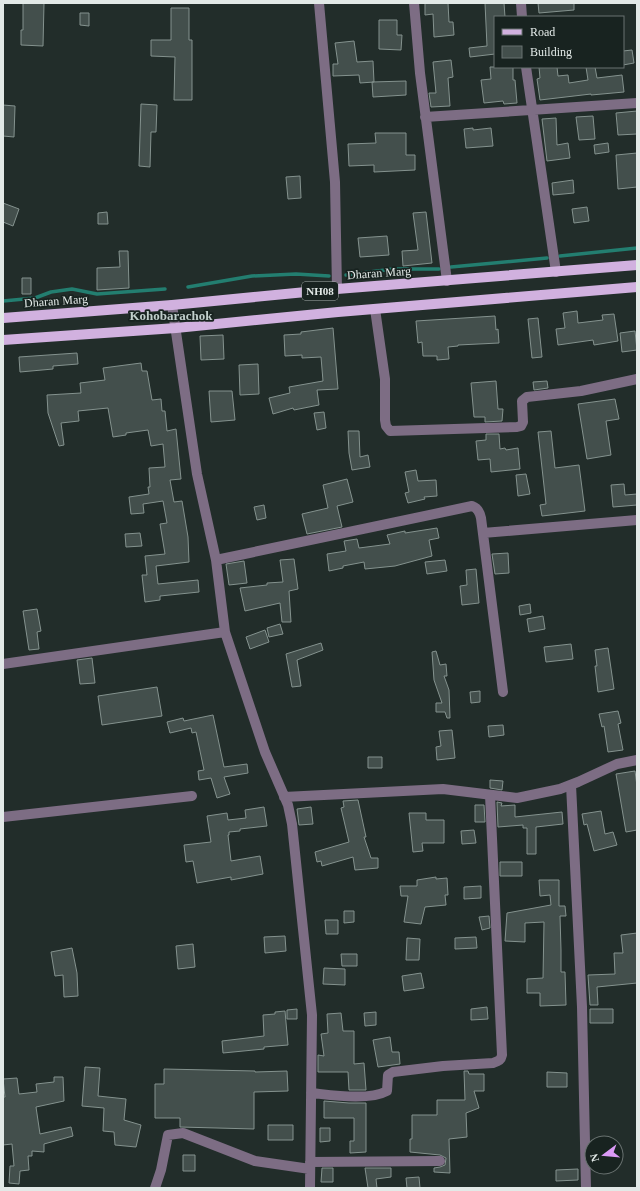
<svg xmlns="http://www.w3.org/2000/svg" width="640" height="1191" font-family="'Times New Roman',serif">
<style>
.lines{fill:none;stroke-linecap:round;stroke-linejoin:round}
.stream{stroke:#237e70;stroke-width:3.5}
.building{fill:#434f4c;stroke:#84928e}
.minor{stroke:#7d6d84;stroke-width:10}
.major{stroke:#d1b1df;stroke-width:10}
.labels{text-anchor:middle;stroke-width:3.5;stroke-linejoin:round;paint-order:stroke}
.shield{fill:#182320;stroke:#a5aeab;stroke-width:1}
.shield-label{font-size:11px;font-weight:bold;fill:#e2e9e7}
.street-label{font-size:12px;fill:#e2e9e7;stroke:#182320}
.neighbourhood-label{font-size:13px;font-weight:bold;fill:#c1cfcc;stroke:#182320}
</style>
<rect width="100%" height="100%" fill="#222d2a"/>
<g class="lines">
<path class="stream" d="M560,256L637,248
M451,267L547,258
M346,275L393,269H439
M188,287L252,276L296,274L329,276
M3,301L35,298L51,292L72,289L97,294L165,289"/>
</g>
<path class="building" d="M23,3H44L43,46L21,45V30H23Z
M425,3H448L449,22H453L454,35L434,37L433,14L425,15Z
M485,3H504L505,17H495V54L470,57L469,48L487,46Z
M538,3H574V10L539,13Z
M171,8H189V40H192V100H174L175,57L151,56V40H171Z
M80,13H89V26L80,25Z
M379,20H397V35H402L401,50L379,49Z
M354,41L357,62L373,61L374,82L360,83L359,75L333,76V64H338L335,43Z
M632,50L634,63L623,65V51Z
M451,60L453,77L448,78L450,106L431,107L429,93H436L433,62Z
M490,67H513V80H515L517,103L504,104L503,101L484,103L481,80L491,79Z
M539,67H557L558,76L568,75L569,83L588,80L586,67H595L597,78L622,75L624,92L591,95V94L540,100L537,79L540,78Z
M406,81V95L373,97L372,82Z
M141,104L157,105L156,132H151L150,167L139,166Z
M3,105L15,106L14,137L3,136Z
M637,111V134L618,135L616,113Z
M593,116L595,139L579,140L576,117Z
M556,118L557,145L568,143L570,158L547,161L542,119Z
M473,128V130L491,128L493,146L466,148L464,129Z
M375,133H406V155H415V170L374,172V165L349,166L348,144L376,143Z
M608,143L609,152L595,154L594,145Z
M637,153V187L618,189L616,155Z
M300,176L301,198L288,199L286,177Z
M573,180L574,193L553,195L552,183Z
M3,203L19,209L13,226L3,222Z
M587,207L589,221L574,223L572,209Z
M107,212L108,224H98V213Z
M426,212L432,263L403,266L402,251L418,250L413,213Z
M387,236L389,255L360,257L358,238Z
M119,251H128L129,288L97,290V268L120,267Z
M22,278H31V294H22Z
M577,311L578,323L603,320L602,315L614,314L618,341L594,345L593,340L558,345L556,329L565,328L563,313Z
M495,316L496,330L498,329L499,343L458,345V346L448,347L449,359L437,360V356H423L422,342L418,343L416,321Z
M538,318L542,357L532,358L528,319Z
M333,328L338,389L317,390L319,405L294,410L293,408L273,414L269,398L290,393L289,387L323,381L321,357L302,358V355L285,356L284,335L301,334V332Z
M635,331L637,350L622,352L620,333Z
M223,335L224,359L201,360L200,336Z
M77,353L78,364L53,366V369L20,372L19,357Z
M141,363L142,371H147L152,400L161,399L162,411H165L167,431L176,429L181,479L170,480L174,502L182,501L188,537L189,562L156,566L158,584L198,580L199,592L160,596V600L145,602L142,575H147L145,556L165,554L160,524L167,523L163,501L143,504L144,513L131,514L129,497L149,494L148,487H150L149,468L165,467L163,444L151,446L148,430L126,433V435L113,437L108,408L78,411L79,421L61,423L64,445L59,446L48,413L47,395L81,393L80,383L105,380L103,368Z
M258,364L259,394L240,395L239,365Z
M496,381L498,409H503L502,421L485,422V417H474L471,383Z
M547,381L548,388L534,390L533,382Z
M209,391H232L235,420L211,422Z
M615,399L619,419L606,421L611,455L587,459L578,404Z
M324,412L326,428L317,430L314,413Z
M348,431H359L360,457L368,455L370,467L352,470L349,453Z
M551,431L555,468L579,465L585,511L542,516L540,505L546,504L538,432Z
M486,434H499L500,449L505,448L506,450L518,448L520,469L491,472L490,459L478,460L476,441L486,440Z
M416,470L418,481L436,480L437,496L424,497L425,499L408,503L405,493L409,492L405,472Z
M526,474L530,494L518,496L516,475Z
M347,479L353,502L337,506L342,527L307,534L302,514L328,508L323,485Z
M624,484L625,495L637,494V505L613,507L611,485Z
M264,505L266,518L257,520L254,507Z
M437,528L439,538L429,540L432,556L395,566L365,569L364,562L343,566V568L329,571L327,554L346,551L344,541L357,539L359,548L390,544L387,535L405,531V533Z
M140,533L142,546L126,547L125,534Z
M508,553L509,573L495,574L492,554Z
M294,559L298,589L289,591L291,622H282L280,603L245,611L240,588L267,585V583L283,582L280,560Z
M445,560L447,571L427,574L425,562Z
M244,561L247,583L229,585L226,564Z
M476,569L479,603L462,605L460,586L467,585L466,570Z
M530,604L531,613L520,615L519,606Z
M37,609L41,631L37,632L39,649L29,650L23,611Z
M543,616L545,629L529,632L527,619Z
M280,624L283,634L269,637L267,628Z
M265,630L269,642L250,649L246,637Z
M321,643L323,650L297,660L301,686L292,687L286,654Z
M571,644L573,659L546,662L544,647Z
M608,648L614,689L598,692L595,666H597L595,650Z
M436,651L440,665L446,664L447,676H444L449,690L450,718H447L445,712H436V703H442L434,680L432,652Z
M92,658L95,683L80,684L77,660Z
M157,687L162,716L102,725L98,696Z
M480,691V702L471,703L470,692Z
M618,711L621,723L618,724L623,750L608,752L604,726L602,727L599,714Z
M213,715L224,767L247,764L248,773L224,777L230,794L217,798L211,778L199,780L198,771L204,770L196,732L192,733L191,728L170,733L167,722L183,718L184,721Z
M503,725L504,735L489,737L488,726Z
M452,730L455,758L437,760L436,747L441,746L439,731Z
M368,757H382V768H368Z
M635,771L637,786V830L626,832L616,774Z
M490,780L503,781L502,790L490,788Z
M358,800L366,837H364L371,858H378V868L355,870L353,857L322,866L321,861L317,862L315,852L349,842L341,808L344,807L343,801Z
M497,802L502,803L501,806L515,805V817L562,812L563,824L536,827V854H527V828H523V825L498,827Z
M475,805H484L485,822H475Z
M264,807L267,826L240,829V831L229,832V835H228L231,861L260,856L263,874L231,880V877L197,883L193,861L186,862L184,845L211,842L207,816L227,813L228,820L246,818L245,810Z
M311,807L313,824L299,825L297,809Z
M601,811L605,834L613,832L617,845L594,851L587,824L584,825L582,814Z
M409,813H426V820H444V843H422L423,851L413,852Z
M474,830L476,843L462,844L461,831Z
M500,862H522V876H500Z
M436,877V879L447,878L448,895H445L446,905L425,907L421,924L404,922L408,896H401L400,886H417V880Z
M539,880H559V906H565L566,916H560L561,950V972H565L566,1005L540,1006V993H527V979L543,978L544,922L525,923V942L505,941L507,913L551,905L550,895L540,896Z
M481,886V898L464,899V887Z
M344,911H354V922L344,923Z
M489,916L490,928L482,930L479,917Z
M325,920H338V934H326Z
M637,933V983L597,987L598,1005H590L588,975L615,974L614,953H623L621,935Z
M285,936L286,951L265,953L264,937Z
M476,937L477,948L455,949V938Z
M407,938L420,939L419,960H406Z
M193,944L195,967L178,969L176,946Z
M72,948L77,973L78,996L64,997L63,975L55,976L51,952Z
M341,954H357V966H342Z
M324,968L345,969V985L323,984Z
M421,973L424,988L404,991L402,976Z
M487,1007L488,1019L471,1020V1009Z
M297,1009V1019H287V1010Z
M590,1009H613V1023H590Z
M285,1011L288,1045L264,1047V1049L223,1053L222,1041L264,1036L263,1015L275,1014V1012Z
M376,1012V1025L365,1026L364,1013Z
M341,1013L343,1031H354V1064L364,1063L366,1090H349L348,1072H318V1055L324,1056L321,1034L328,1033L327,1014Z
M390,1037L392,1052H399L400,1064L378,1067L373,1040Z
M85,1067L100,1068L98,1096L126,1099L124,1120L141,1125L136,1147L115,1145L114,1132L103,1131L104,1108L82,1106Z
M164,1069L255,1071V1072L287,1071L288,1091L254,1092V1129L180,1127V1118H155V1084H164Z
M464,1071H468L469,1074H484V1091H474L479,1108L466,1113L467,1137L449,1139L450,1173L434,1172V1168L440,1167L445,1165L446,1158L440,1155L410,1152V1139H412V1115H437V1100H465Z
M547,1072L567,1073V1087H547Z
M54,1077H63L64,1101L36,1107L40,1134L71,1127L73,1136L44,1144V1152L32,1151V1156H28L29,1170L20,1171L19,1184L9,1183L10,1166H14L12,1144L3,1145V1097H5L3,1079L17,1078L19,1094L37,1092L36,1084L54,1082Z
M324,1101L349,1103H366V1152L350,1153V1141H354V1118H324Z
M268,1125H293V1140H268Z
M320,1128H330V1141L320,1142Z
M183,1155H195V1171H183Z
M322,1168H333V1182H321Z
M365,1168H391V1177L376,1179L377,1188H368Z
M578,1169V1180L556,1181V1170Z
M419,1177L420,1188H407L406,1178Z"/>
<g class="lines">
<path class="minor" d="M319,3L335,182L337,289
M414,3L420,73L447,281
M521,3L522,17
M526,67L556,272
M425,117L637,103
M172,305L197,474L216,560L225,632L265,752L288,805L292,824L312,1015L310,1188
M375,309L385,379V420L386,426L390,431L517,427L521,426L523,422L522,401L527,397L581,391L637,379
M483,533L637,520
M216,560L472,506C478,508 480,513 481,518L503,692
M3,664L225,632
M571,785L582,1007L586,1188
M284,797L443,789L517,798L560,789L578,782L617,764L637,760
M3,817L192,796
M311,1093C331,1095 369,1101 387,1091L388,1075L393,1072L443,1066L493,1063C499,1061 501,1060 502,1055L490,795
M310,1162L440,1161
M155,1188L161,1170L168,1135L183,1133L255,1161L310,1169"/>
<path class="major" d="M3,318L172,305L337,289L637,265
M3,340L176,328L338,312L637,287"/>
</g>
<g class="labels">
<rect class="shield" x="302" y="282" width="36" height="18" rx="3"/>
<g class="shield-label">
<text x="320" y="295">NH08</text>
</g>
<g class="street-label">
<text transform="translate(379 273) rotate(-4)" y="4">Dharan Marg</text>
<text transform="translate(56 301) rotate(-4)" y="4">Dharan Marg</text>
</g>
<g class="neighbourhood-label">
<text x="171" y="320">Kohobarachok</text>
</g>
</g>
<rect width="640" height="1191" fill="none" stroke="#e2e9e7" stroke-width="8"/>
<rect x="494" y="16" width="130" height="52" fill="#182320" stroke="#697270"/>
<rect x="502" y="29" width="20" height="6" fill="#d1b1df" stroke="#697270"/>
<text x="530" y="36" font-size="12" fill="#e2e9e7">Road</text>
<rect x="502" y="46" width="20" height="12" fill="#434f4c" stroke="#697270"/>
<text x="530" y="56" font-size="12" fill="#e2e9e7">Building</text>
<g transform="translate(604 1155) rotate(254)"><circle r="19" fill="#182320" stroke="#697270"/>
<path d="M0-3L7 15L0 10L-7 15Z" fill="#db9af6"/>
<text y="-6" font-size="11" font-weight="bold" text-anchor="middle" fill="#e2e9e7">N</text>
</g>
</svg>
